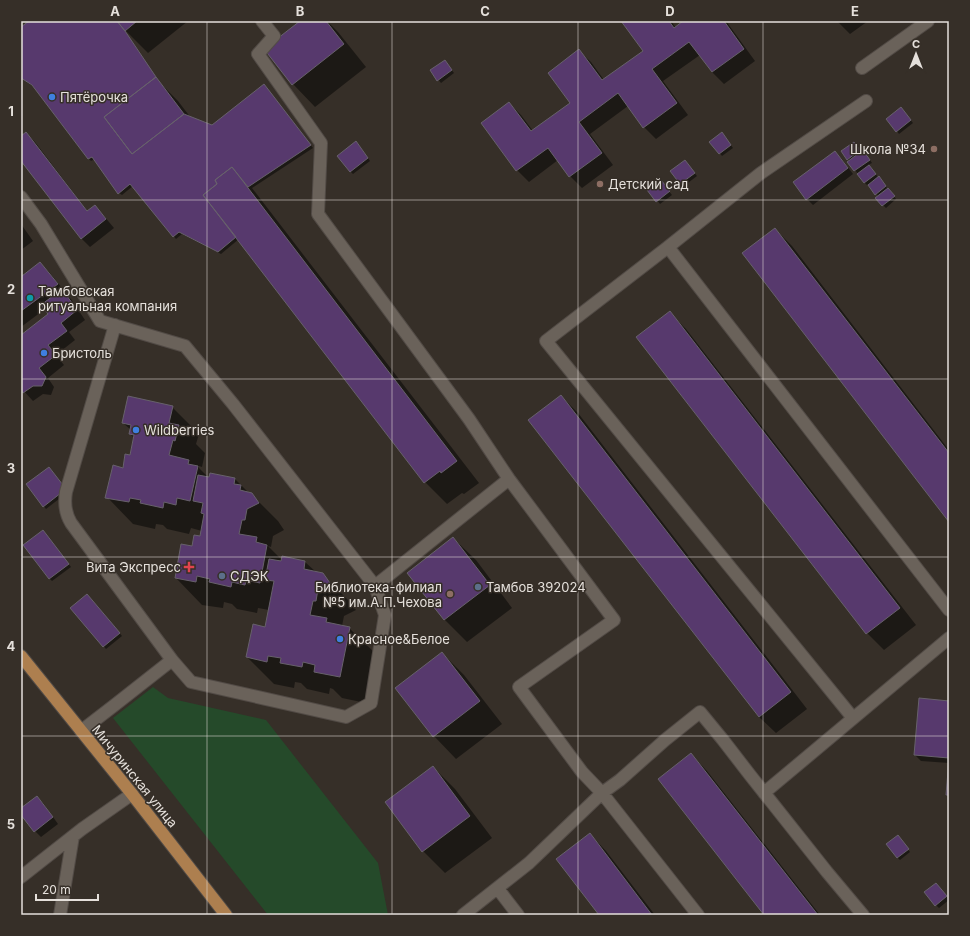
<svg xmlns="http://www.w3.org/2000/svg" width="970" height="936" font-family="Inter,sans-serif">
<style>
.green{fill:#254a2a}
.shadow{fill:#0007}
.building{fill:#57396d;stroke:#67616b}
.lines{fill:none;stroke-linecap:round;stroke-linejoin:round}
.minor-casing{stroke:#524b46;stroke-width:14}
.major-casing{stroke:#524b46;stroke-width:14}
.minor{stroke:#6a625a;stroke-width:12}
.major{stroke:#ad7f4f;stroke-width:12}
.grid{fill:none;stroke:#e5e0db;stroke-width:1;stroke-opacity:0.55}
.shop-dot{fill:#3f7fe0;stroke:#362f28;stroke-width:1.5}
.education-dot{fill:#8d6e63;stroke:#362f28;stroke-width:1.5}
.culture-dot{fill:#0f9aa8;stroke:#362f28;stroke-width:1.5}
.health-dot{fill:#e0444e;stroke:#362f28;stroke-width:1.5}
.service-dot{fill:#5c6f8a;stroke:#362f28;stroke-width:1.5}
.labels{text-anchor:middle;stroke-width:3;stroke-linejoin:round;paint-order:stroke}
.poi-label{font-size:13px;fill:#e5e0db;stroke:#362f28;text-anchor:start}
.street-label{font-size:13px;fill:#e5e0db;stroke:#362f28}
.neatline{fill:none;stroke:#e5e0db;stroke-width:1.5}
.grid-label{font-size:13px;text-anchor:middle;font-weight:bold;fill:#e5e0db}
</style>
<rect width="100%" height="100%" fill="#362f28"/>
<path class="green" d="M153,687L168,698L266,720L378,863L388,915H268L113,718Z"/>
<path class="shadow" d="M30,21H188L148,53L125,30L124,31L158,81L178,101L191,118L212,126L266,88L313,148L252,188L479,483L464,494L462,493L447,504L425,482L239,239L221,254L182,234L176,239L133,186L122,195L119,193L95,159L91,161L89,159L34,87L25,81L21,77V28Z
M301,21H327L338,32L366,67L315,107L293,84Z
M622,21H671L676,28L685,21H726L755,61L724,84L712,72L700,55L663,81L688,115L656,139L644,127L628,106L590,134L613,165L582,188L570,176L558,160L529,182L517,170L482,123L509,103L521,115L533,131L571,103L579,51L591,62L604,80L644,51Z
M837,21H868L850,34Z
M447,64L454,73L441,83L431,71Z
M903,111L913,123L899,134L897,131Z
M26,133L35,142L88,212L95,207L104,216L114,228L90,247L81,238L21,159V137Z
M724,136L733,148L722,156L711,142Z
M359,145L370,161L353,174L350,171Z
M856,146L861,153L866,154L872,163L868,165L896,199L886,208L877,199L879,197L868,184L867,185L865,183L855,170L850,161L847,159Z
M835,152L841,158L853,174L813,205L807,199Z
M687,164L697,176L684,186L672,172Z
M663,184L672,195L660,204L649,190Z
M21,224L33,241L21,250Z
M775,229L792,246L949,450V521Z
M40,263L49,272L66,293L65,294L71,299L85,320L69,332L75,340L56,355L64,365L48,378L54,387L51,395L43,394L33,401L21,388V336L49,314L45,309L21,327V276L23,277Z
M670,313L686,329L916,625L884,650L867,633Z
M561,396L578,413L807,709L776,733L759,717Z
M172,407L199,434L196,444L205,453L202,467L199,466V468L210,479L211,474L235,479L249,493L251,494L278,521L284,530L273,536L271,547L268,546L282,560L305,562L316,572L322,574L349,601L356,610L344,616L342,626L349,628L376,654L366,703L342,698L333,689L330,688L329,694L307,689L301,683L295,682L294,688L274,684L247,657L265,628L269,610L258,608L257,613L237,609L232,604L224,602L223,608L202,605L176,578L193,547L200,537L202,531L191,528L189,534L167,529L163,525L156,524L155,529L133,524L107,497L130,457L134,438L130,434L131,430L123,423Z
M27,484L68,492L46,509Z
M43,531L71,567L52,581L49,578Z
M453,538L476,560L512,608L467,642L445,620L408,573Z
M90,598L122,636L106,649L71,608Z
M442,653L464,675L502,724L456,759L434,736L397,688Z
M949,702V763L921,761L915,755Z
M691,754L707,771L820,915H765Z
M433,767L455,789L492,838L445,873L423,851Z
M37,797L43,803L58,824L41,837L35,831L21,813V810Z
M590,834L606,851L655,915H600Z
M900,839L910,852L900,860L897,857Z
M939,887L949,900L939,908L936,905Z"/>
<path class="building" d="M29,21H117L125,31L156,77L104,117L132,154L184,114L212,125L264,84L311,145L248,187L232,167L215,180L217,184L203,195L236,237L218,252L179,232L173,237L130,184L118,194L92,157L88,159L32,85L21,78V27Z
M117,21H137L125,31Z
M300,21H326L344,44L292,85L264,49Z
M621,21H669L674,28L683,21H724L744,49L712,72L689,42L652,69L677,103L643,128L618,93L579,122L602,153L569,177L548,148L516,171L481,123L509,102L531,131L570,103L548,73L579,49L602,80L643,51Z
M445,60L452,70L437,81L430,70Z
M156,77L184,114L132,154L104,117Z
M901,107L911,120L896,132L886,119Z
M26,132L87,211L95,205L106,219L81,239L21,161V136Z
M722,132L731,145L719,154L709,142Z
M356,141L368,158L350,172L337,156Z
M854,142L860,150L847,160L841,151Z
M863,150L870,160L854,171L847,162Z
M835,151L848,168L806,200L793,182Z
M685,160L695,173L680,184L670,171Z
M869,165L876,174L864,183L857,174Z
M232,167L457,461L441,473L440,471L424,483L203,195L217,184L215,180Z
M879,176L886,186L875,195L868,185Z
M661,180L670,191L656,202L647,190Z
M888,188L895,196L882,206L875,198Z
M775,228L949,453V522L742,253Z
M40,262L58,284L21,311V275L22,276Z
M62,289L77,310L61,323L67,331L48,345L56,355L39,368L46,377L42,386H33L23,393L21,389V335L48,314L41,305Z
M670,311L900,608L866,634L636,337Z
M561,395L791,692L759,717L528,420Z
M128,396L173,406L169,423L179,425L175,441L173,440L169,455L189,460L188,464L198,466L190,501L177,498L176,505L164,502L163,508L140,503L141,500L130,498L129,502L105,498L113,465L123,468L125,454L130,455L134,435L129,434L131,425L122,423Z
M49,467L66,489L43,507L26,484Z
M210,473L235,478L234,484L241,485L240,490L252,493L259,503L247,509L245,520H242L239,534L257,537L256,542L267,545L260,583L246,580L245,585L232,582L231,587L209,582L210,579L197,576L196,582L175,578L181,544L192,546L194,535L200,536L204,514L201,513L203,503L193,501L198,475L209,477Z
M43,530L69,564L49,579L23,545Z
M453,537L490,585L444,620L407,573Z
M282,556L305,561L304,569L323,573L330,583L318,589L316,601H313L310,615L327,618L326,622L350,627L340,677L314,672L315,665L303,662L302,667L280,663L281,658L268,656L267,662L246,657L253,624L265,627L274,581L265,580L269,559L281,561Z
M87,594L120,633L103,647L70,608Z
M442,652L480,701L433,737L395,688Z
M919,698L949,701V758L914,755Z
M691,753L818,915H764L658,779Z
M949,759V795H946Z
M433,766L470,816L422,852L385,802Z
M37,796L53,817L34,832L21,815V808Z
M590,833L652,915H599L556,859Z
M898,835L909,849L897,858L886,844Z
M936,883L947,896L935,906L924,892Z"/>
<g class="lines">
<g class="minor-casing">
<path id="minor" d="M262,21L274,36L258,54L321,143L318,214L469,419L509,479L614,620L519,687L582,772L602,793L698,915
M862,68L928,21
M866,101L761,173L668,247L949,610
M21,197L41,224L100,321L185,346L233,404L375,586L509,479
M668,247L546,341L853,718
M115,325L66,492C64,504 65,513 71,523L172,660
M81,731L116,704L172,660L191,682L346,717L371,703L385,615L375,586
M764,793L949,638
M21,877L82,829L132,794
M498,889L518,915
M60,915L73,836
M463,915L529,863L602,793L620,780L665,740L700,712L723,740L750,775L827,872L863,915"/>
</g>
<g class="major-casing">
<path id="major" d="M21,656L132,794L226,915"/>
</g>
<use href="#minor" class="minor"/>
<use href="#major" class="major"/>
</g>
<path class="grid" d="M207,21V915M392,21V915M578,21V915M763,21V915M21,200H949M21,379H949M21,557H949M21,736H949"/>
<g class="shop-dot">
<circle cx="52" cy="97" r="4"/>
<circle cx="44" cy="353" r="4"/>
<circle cx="136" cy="430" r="4"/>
<circle cx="340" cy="639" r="4"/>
</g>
<g class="education-dot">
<circle cx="934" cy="149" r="4"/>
<circle cx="600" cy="184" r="4"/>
<circle cx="450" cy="594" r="4"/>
</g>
<circle class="culture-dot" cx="30" cy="298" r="4"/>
<path class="health-dot" d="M187 561h4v4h4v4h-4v4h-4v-4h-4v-4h4z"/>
<g class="service-dot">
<circle cx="222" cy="576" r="4"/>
<circle cx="478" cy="587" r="4"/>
</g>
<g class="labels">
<g class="poi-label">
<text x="60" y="102">Пятёрочка</text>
<text x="926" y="154" text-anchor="end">Школа №34</text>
<text x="608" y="189">Детский сад</text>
<text x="38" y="296">Тамбовская<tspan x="38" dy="15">ритуальная компания</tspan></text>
<text x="52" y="358">Бристоль</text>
<text x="144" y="435">Wildberries</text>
<text x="181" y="572" text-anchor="end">Вита Экспресс</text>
<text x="230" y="581">СДЭК</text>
<text x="442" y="592" text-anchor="end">Библиотека-филиал<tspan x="442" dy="15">№5 им.А.П.Чехова</tspan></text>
<text x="486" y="592">Тамбов 392024</text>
<text x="348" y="644">Красное&amp;Белое</text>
</g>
<g class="street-label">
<text transform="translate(135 776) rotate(51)" y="5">Мичуринская улица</text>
</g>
</g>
<rect width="970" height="936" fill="none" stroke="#362f28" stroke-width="44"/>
<g transform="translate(916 54)" stroke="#362f28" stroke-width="3" paint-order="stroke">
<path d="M0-3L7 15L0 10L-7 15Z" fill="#e5e0db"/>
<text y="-6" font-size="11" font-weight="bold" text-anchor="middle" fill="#e5e0db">С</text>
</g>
<path d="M36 894v6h62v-6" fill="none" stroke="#e5e0db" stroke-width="2"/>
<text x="42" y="894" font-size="12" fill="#e5e0db" stroke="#362f28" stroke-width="3" paint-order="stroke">20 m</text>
<rect x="22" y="22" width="926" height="892" class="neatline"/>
<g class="grid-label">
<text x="115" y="16">A</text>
<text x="300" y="16">B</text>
<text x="485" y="16">C</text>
<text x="670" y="16">D</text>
<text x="855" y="16">E</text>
<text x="11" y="116">1</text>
<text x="11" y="294">2</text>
<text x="11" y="473">3</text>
<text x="11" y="651">4</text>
<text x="11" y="829">5</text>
</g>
</svg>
